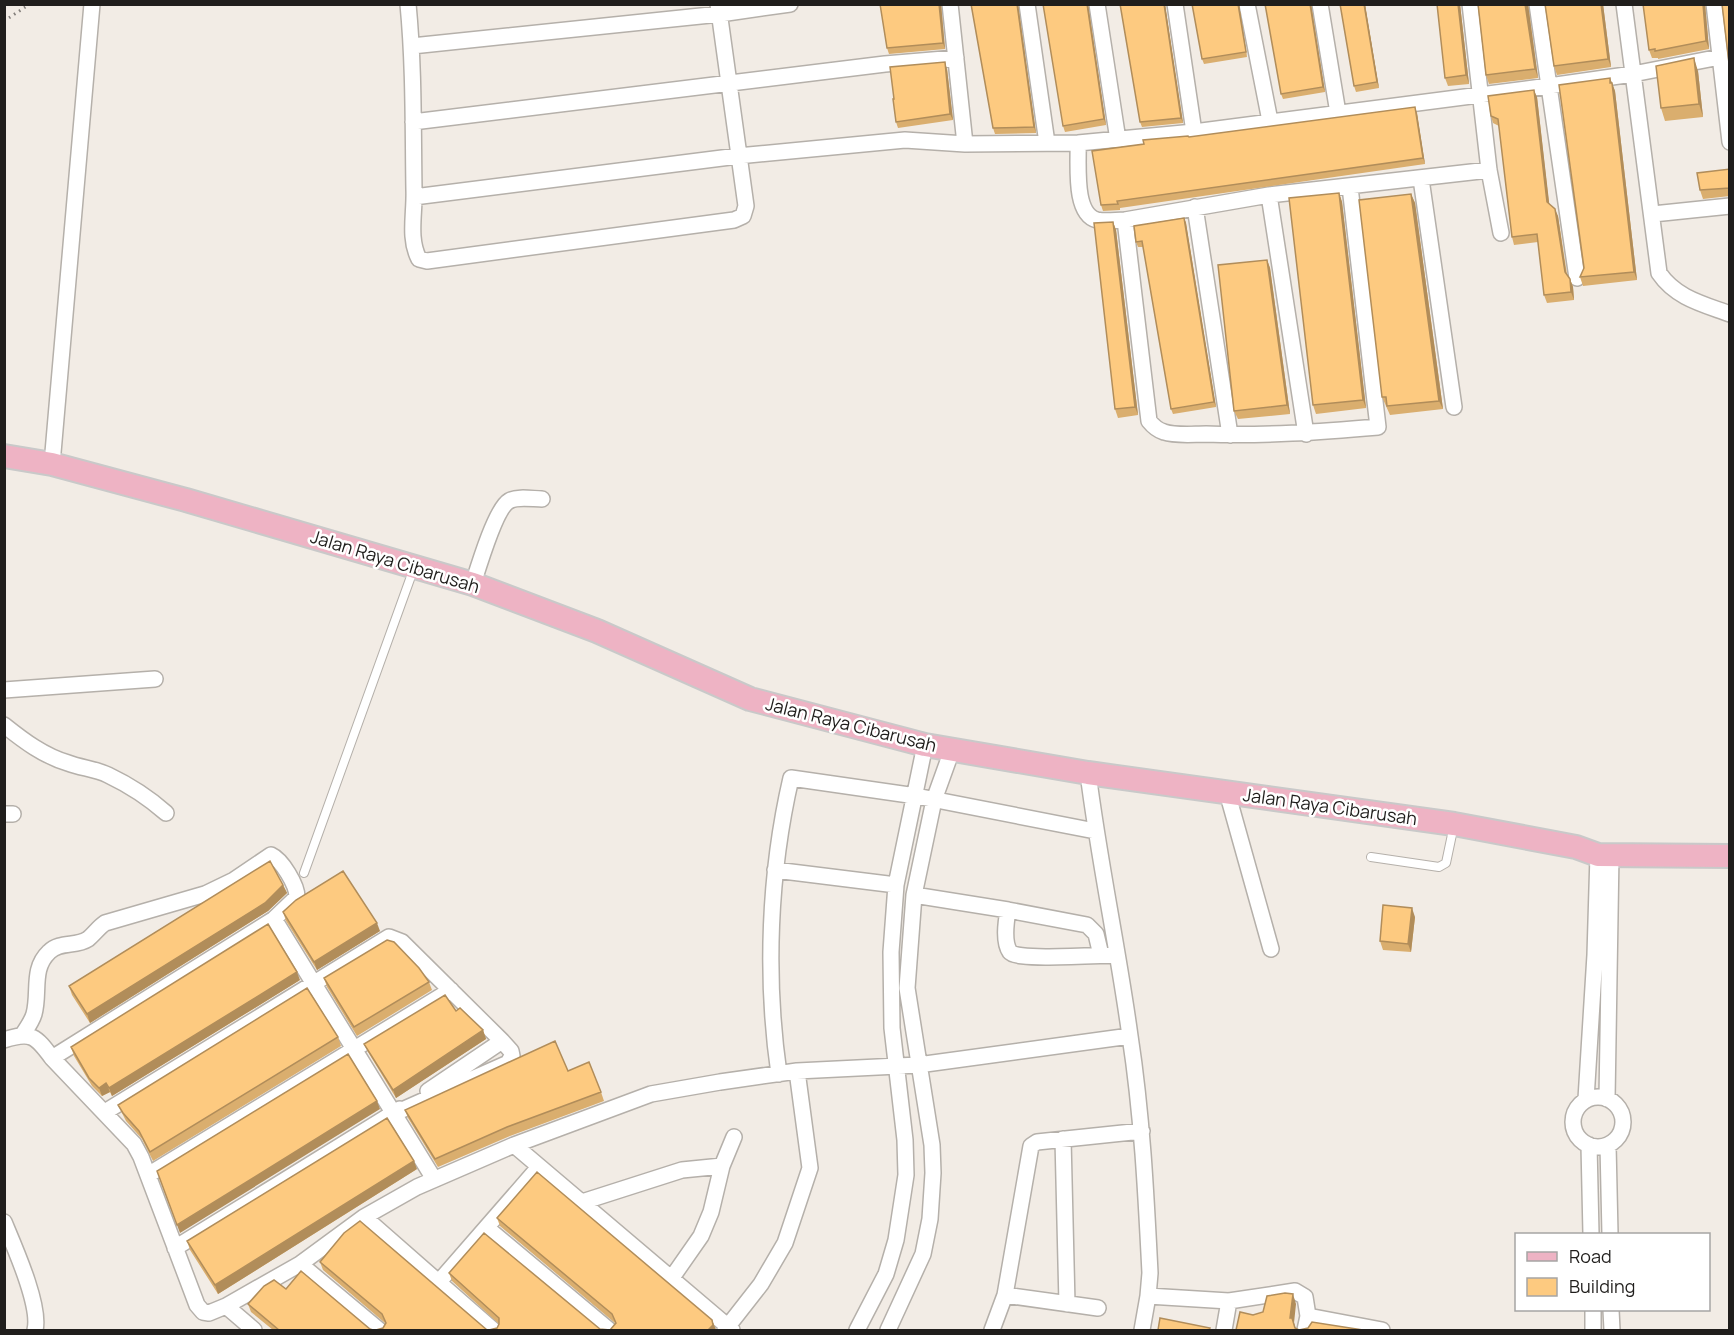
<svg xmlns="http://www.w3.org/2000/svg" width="1734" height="1335" font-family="Manrope,sans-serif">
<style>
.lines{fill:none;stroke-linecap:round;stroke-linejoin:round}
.lane-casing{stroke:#b5b0aa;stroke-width:10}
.street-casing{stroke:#b5b0aa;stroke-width:18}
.primary-casing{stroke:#c9c9c9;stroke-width:26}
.path{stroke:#827e7a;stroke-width:3;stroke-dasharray:1.5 4.5;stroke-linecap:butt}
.lane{stroke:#fff;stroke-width:8}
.street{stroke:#fff;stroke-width:15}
.primary{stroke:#eeb3c4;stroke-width:22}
.wall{fill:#daae6e}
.shaded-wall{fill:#b18d5a}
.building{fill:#fdca80;stroke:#b18d5a;stroke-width:1.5}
.labels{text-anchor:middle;stroke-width:5;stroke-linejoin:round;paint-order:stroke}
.street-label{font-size:18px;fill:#201e1c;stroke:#fff}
</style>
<rect width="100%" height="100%" fill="#f2ece5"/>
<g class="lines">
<g class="lane-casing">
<path id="lane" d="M1371,857L1439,867L1446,863L1454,825
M304,873L414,568"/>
</g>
<g class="street-casing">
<path id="street" d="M408,4C414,66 413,128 414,190C415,213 408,238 419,259L427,261L734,220L743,216L746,206L718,4
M950,4L965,144
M1027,4L1047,143
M1097,4L1118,140
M1175,4L1194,132
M1247,4L1270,121
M1320,4L1338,113
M1470,4L1489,170L1501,233
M1537,4L1577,278
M1624,4L1659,273C1676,298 1703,304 1730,314
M1714,4L1730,142
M412,46L720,14L790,4
M413,122L885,64L956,58
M1078,143C1079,163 1073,214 1097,220C1106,222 1116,220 1125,220L1269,195L1489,170
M1421,179L1454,407
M1269,195L1306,434
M414,197L738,156L905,140L965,144L1078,143L1194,132L1549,86L1633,74L1720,57
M1195,207L1230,435
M1653,214L1730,206
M1125,220L1149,421C1153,426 1157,430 1164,432C1176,436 1193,434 1206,434C1264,436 1320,432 1378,427L1350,187
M52,464L92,4
M473,584C478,568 496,508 509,501C517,496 533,499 542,499
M4,690L155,679
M4,725C24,741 44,756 68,763C81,768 96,769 108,775C129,785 149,798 166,813
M1088,773C1099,861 1118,948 1130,1036C1142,1114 1146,1193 1150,1273L1148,1296L1142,1330
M1227,792L1271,949
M4,814H13
M775,870L896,885
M914,895L1008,910C1006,922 1003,942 1010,952C1016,961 1102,955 1117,955
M1008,910L1087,925L1096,934L1101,955
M274,919L434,1179
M23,1034C27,1028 32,1021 34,1014C40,992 31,969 49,952C60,941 76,947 88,939C94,934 99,927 105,923L205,894L234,880L271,855C282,860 297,885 297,897L274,919L52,1058
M4,1040C31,1031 36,1036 52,1058L134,1144L141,1157L197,1305L203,1312L209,1313L226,1306L300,1264L364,1217L417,1187L514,1145L651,1094L720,1082L797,1071L918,1065L1130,1036
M779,1074C765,977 769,873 791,778L916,796L1095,831
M428,1091L502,1041
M1573 1122a25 25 0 1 1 50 0a25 25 0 1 1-50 0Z
M1586,1099L1595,955L1598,855
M1607,1099L1611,854
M105,1112L389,937L402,942L502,1041L511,1051L512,1056L508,1063L393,1114
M1063,1139L1067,1304
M514,1145L732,1330
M1589,1145L1591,1234
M1608,1145L1610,1234
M148,1175L451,990
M582,1202L682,1170L722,1166
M364,1217L493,1330
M4,1222C14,1246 41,1306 35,1330
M487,1228L609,1330
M175,1248L400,1109
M300,1264L379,1330
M671,1279L701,1236L711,1212L722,1166L734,1137
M438,1283L539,1167
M1005,1295L1098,1308
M1148,1296L1229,1301L1295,1291L1305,1297L1308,1316L1305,1330
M226,1306L254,1330
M1593,1310V1330
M1611,1310L1612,1330
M1308,1316L1382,1330
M725,1330L761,1284L785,1243L810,1168L797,1071
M857,1330L886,1274L896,1240L906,1175L905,1140L892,1028L891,952L896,885L925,745
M888,1330L923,1254L930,1219L933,1173L932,1145L907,988L914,895L934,800L952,750
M992,1330L1005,1295L1031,1146L1037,1142L1142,1131
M1224,1330L1229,1301"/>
</g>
<g class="primary-casing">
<path id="primary" d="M4,456L52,464L186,500L473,584L597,631L750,699L925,745L1088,773L1454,824L1576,847L1598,855L1730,856"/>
</g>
<path class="path" d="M4,21L30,4"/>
<use href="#lane" class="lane"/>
<use href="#street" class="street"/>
<use href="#primary" class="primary"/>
</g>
<path class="wall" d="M880,4H941L945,49L889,54L887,48Z
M971,4H1018L1036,133L995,134L993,128Z
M1088,4L1106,125L1065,132L1063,126Z
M1165,4L1183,123L1142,127L1140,122Z
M1239,4L1247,57L1204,64L1202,59Z
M1311,4L1325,92L1283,99L1281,94Z
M1340,4H1365L1379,88L1356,92L1354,86Z
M1437,4H1460L1469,84L1448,86L1445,78Z
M1478,4H1528L1538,78L1489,84L1486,75Z
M1603,4L1611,67L1557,75L1554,66Z
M1643,4H1705L1709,49L1658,59V58H1652L1649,50Z
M947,69L953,120L898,128L896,122L894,99Z
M1698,71L1703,117L1665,121L1661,108Z
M1610,78L1615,91L1637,280L1583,286L1580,277L1584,268Z
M1537,97L1549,204L1558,216L1567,274L1570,279L1573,287L1574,300L1547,303L1544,295L1538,242L1514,245L1512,237L1499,126L1493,123L1491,116Z
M1417,113L1425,164L1120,208V210L1103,211L1101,205L1189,137Z
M1730,169V196L1703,199L1700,190Z
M1339,193L1342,202L1366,408L1316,414L1313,405Z
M1411,194L1415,203L1443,409L1390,415L1382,397Z
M1184,218L1186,223L1216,407L1173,414L1171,409L1143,247H1138L1136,242Z
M1113,222L1116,230L1138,415L1118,418L1115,409Z
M1267,260L1270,268L1290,414L1238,419L1234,411Z
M283,885L287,893L268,911L90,1023L72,995L69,986Z
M283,912L380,931L317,970L286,921Z
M1415,917L1411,952L1383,950L1380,941Z
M324,978L429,982L432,990L357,1036L327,987Z
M300,980L112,1096L110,1092L102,1096L92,1086L74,1056L71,1047Z
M456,1011L483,1030L486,1039L396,1098L368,1052L364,1044Z
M338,1037L341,1046L153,1161L142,1139L126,1121L118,1105Z
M568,1071L601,1092L604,1101L510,1136L438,1167L408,1118L405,1110Z
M417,1169L218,1294L190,1250L187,1241Z
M497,1218L712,1320L716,1330H489L497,1328L499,1324L452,1281L449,1273L600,1329L610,1330L615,1323L500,1226Z
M320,1262L487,1330L383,1328L385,1323L323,1270Z
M286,1289L370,1329L373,1330H273L251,1312L248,1304Z"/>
<path class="shaded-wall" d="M939,4H941L945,49L943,43Z
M1017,4H1018L1036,133L1034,127Z
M1087,4H1088L1106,125L1104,119Z
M1164,4H1165L1183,123L1181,118Z
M1238,4H1239L1247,57L1246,52Z
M1310,4H1311L1325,92L1323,87Z
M1364,4H1365L1379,88L1377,82Z
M1458,4H1460L1469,84L1466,75Z
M1525,4H1528L1538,78L1535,69Z
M1601,4H1603L1611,67L1608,59Z
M1703,4H1705L1709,49L1706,41Z
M1694,58L1698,71L1703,117L1699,104Z
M945,62L947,69L953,120L950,114Z
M1610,78L1615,91L1637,280L1634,272Z
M1534,90L1537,97L1550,210L1547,202Z
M1415,107L1417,113L1425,164L1423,158Z
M1339,193L1342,202L1366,408L1363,400Z
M1411,194L1415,203L1443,409L1439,401Z
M1555,209L1558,216L1567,279L1565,272Z
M1184,218L1186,223L1216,407L1214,402Z
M1113,222L1116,230L1138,415L1135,407Z
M1267,260L1270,268L1290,414L1287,405Z
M1570,279L1573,287L1574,300L1571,292Z
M283,885L287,893L268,911L90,1023L87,1014Z
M1412,908L1415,917L1411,952L1408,944Z
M377,923L380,931L317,970L314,962Z
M297,972L300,980L112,1096L109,1088Z
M483,1030L486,1039L396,1098L393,1090Z
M106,1083L110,1092L102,1096L99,1088Z
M377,1101L380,1109L180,1233L177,1225Z
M414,1161L417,1169L218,1294L215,1285Z
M1293,1294L1296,1304L1294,1323L1296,1330L1290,1318Z
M712,1320L716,1330H708Z"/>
<path class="building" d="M880,4H939L943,43L887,48Z
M971,4H1017L1034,127L993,128Z
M1043,4H1087L1104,119L1063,126Z
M1120,4H1164L1181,118L1140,122Z
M1192,4H1238L1246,52L1202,59Z
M1265,4H1310L1323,87L1281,94Z
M1340,4H1364L1377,82L1354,86Z
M1437,4H1458L1466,75L1445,78Z
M1478,4H1525L1535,69L1486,75Z
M1545,4H1601L1608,59L1554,66Z
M1643,4H1703L1706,41L1655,51V49L1649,50Z
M1722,4H1730V72Z
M1694,58L1699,104L1661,108L1656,66Z
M945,62L950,114L896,122L893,99H894L890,67Z
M1610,78V83H1612L1634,272L1580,277L1584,268L1559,85Z
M1534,90L1547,202L1555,209L1565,272L1570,279L1571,292L1544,295L1537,234L1512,237L1498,119L1491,116L1488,96Z
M1415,107L1423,158L1117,201L1118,204L1101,205L1092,151L1144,144L1143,140L1188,136L1189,137Z
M1730,169V188L1700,190L1697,173Z
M1339,193L1363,400L1313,405L1289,198Z
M1411,194L1439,401L1387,406L1386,397H1382L1359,200Z
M1184,218L1214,402L1171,409L1142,241L1136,242L1134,226Z
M1113,222L1135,407L1115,409L1094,223Z
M1267,260L1287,405L1234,411L1218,265Z
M270,861L283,885L265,903L87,1014L69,986Z
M343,871L377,923L314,962L283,912L296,900Z
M1383,905L1412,908L1408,944L1380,941Z
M268,924L297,972L109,1088L106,1083L99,1088L89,1078L71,1047Z
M387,940L394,942L419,968L429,982L354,1027L324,978Z
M307,988L338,1037L150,1152L139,1131L123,1113L118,1105Z
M445,995L456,1011L460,1008L483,1030L393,1090L364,1044Z
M555,1041L568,1071L589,1062L601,1092L507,1127L435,1159L405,1110Z
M348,1054L377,1101L177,1225L157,1171Z
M387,1118L414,1161L215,1285L187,1241Z
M537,1172L712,1320L713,1325L708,1330H489L497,1328L499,1324V1318L449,1273L484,1233L600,1329L610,1330L616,1323L612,1314L497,1218Z
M360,1221L487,1330H376L383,1328L386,1323L382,1314L320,1262L344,1233Z
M301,1271L370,1329L373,1330H279L248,1304L264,1286L274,1280L286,1289Z
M1285,1293L1293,1294L1290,1318H1292L1295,1328L1299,1330L1308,1328L1312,1322L1363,1330H1236L1240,1312L1253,1315L1263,1312L1267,1296Z
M1160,1318L1210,1328L1209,1330H1158Z"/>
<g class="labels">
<g class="street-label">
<text transform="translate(395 562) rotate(17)" y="6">Jalan Raya Cibarusah</text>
<text transform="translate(851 725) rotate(14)" y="6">Jalan Raya Cibarusah</text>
<text transform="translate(1330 807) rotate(8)" y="6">Jalan Raya Cibarusah</text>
</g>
</g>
<rect width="1734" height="1335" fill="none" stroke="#201e1c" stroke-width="12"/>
<rect x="1515" y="1233" width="195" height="78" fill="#ffffff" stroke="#a6a5a4" stroke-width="1.5"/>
<rect x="1527" y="1252" width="30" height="9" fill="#eeb3c4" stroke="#a6a5a4" stroke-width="1.5"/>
<text x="1569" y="1263" font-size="18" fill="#201e1c">Road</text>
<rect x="1527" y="1278" width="30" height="18" fill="#fdca80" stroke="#a6a5a4" stroke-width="1.5"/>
<text x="1569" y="1293" font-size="18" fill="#201e1c">Building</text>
</svg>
